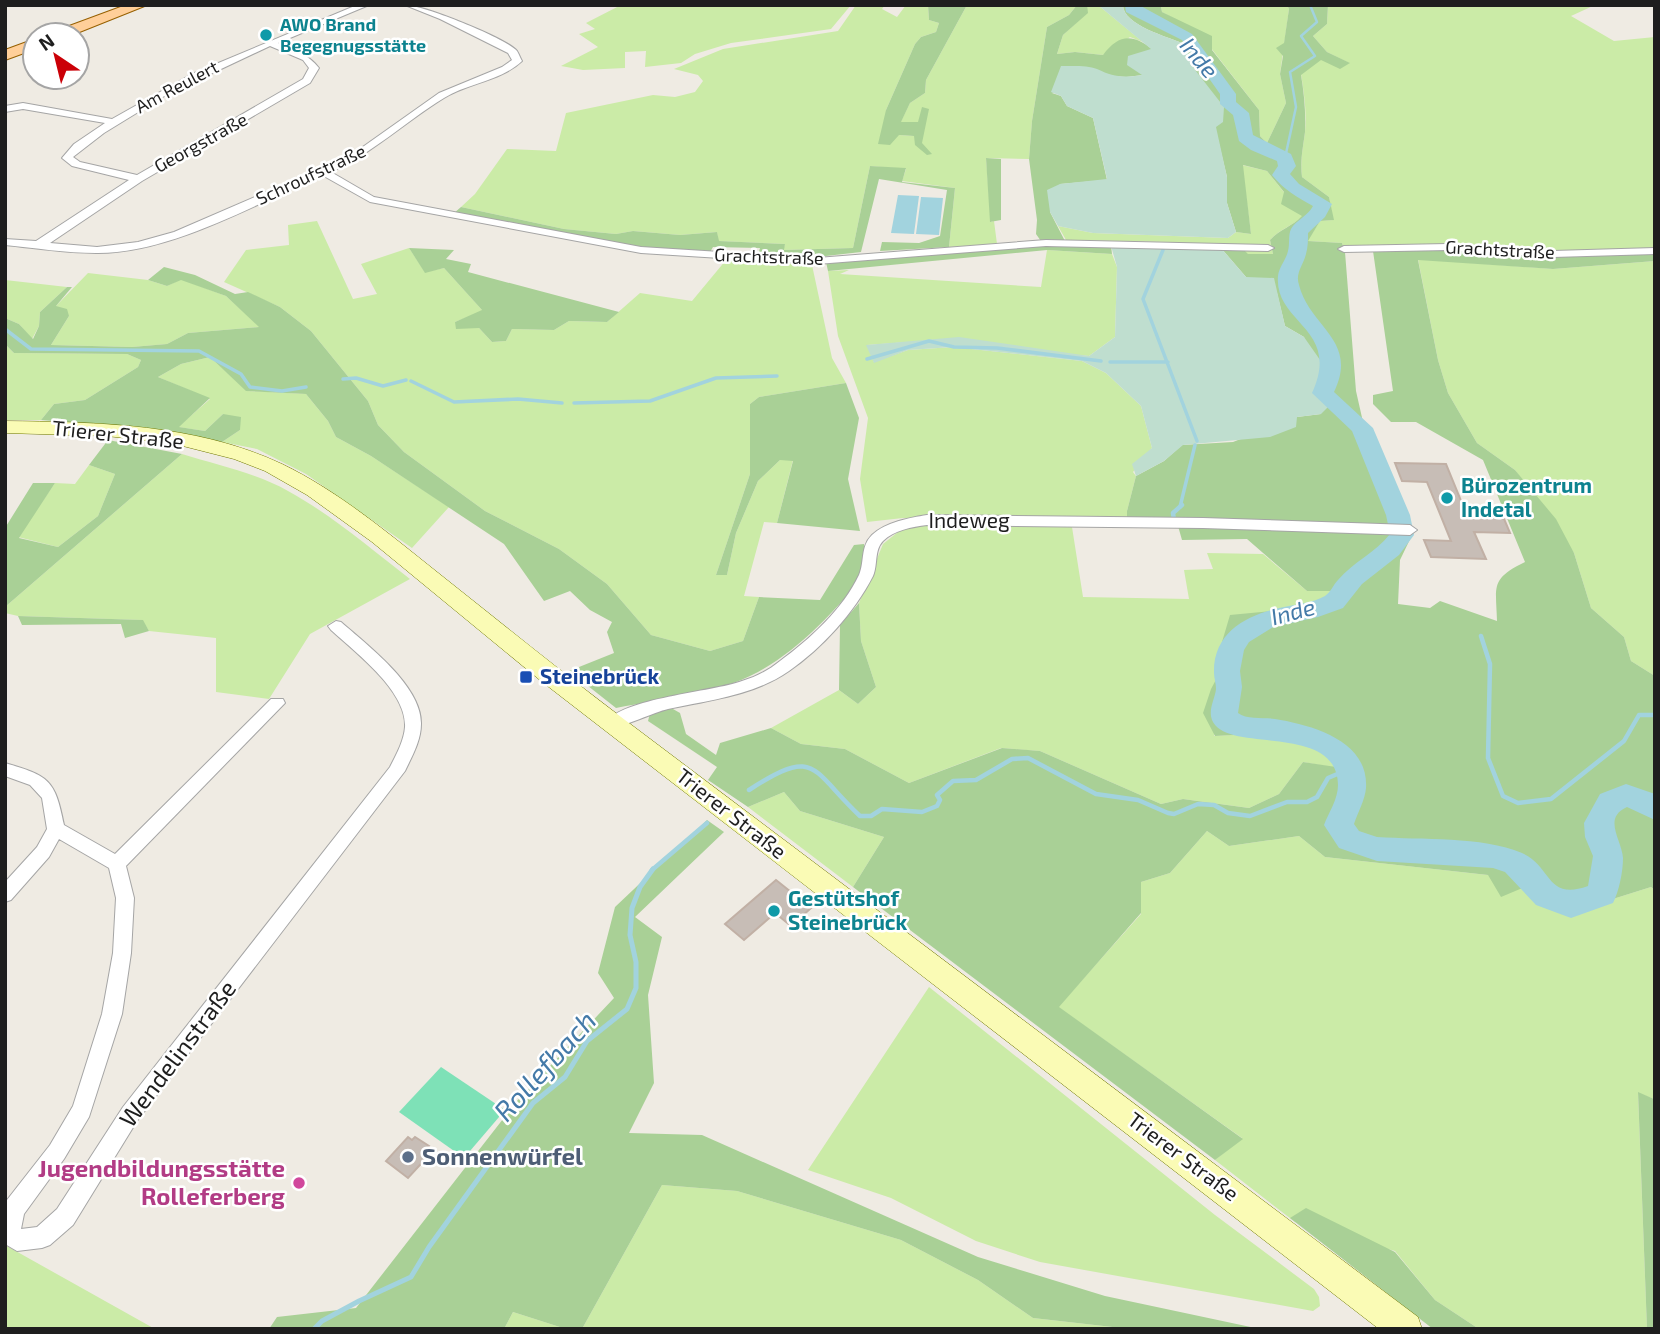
<svg xmlns="http://www.w3.org/2000/svg" width="1660" height="1334" font-family="'Exo 2',sans-serif">
<style>
.grass{fill:#cbeba7}
.forest{fill:#a9d096}
.wetland{fill:#bfdecf}
.pitch{fill:#7ee1b7}
.water{fill:#a2d3de}
.lines{fill:none;stroke-linecap:round;stroke-linejoin:round}
.stream-far3{stroke:#a2d3de;stroke-width:2.5}
.stream-far2{stroke:#a2d3de;stroke-width:3.5}
.stream-far1{stroke:#a2d3de;stroke-width:4.5}
.stream{stroke:#a2d3de;stroke-width:5}
.river{fill:#a2d3de;fill-rule:evenodd}
.building{fill:#c7bdb6;stroke:#c1b0a5;stroke-width:2}
.minor-casing{stroke:#a5a5a5;stroke-width:2}
.secondary-casing{stroke:#6f7801;stroke-width:1}
.primary-casing{stroke:#976000;stroke-width:2}
.minor{fill:#fff;fill-rule:evenodd}
.secondary{fill:#fafbb5;fill-rule:evenodd}
.primary{fill:#ffcf99;fill-rule:evenodd}
.culture-dot{fill:#0f9aa8;stroke:#fff;stroke-width:2.5}
.transit-dot{fill:#1a4fb4;stroke:#fff;stroke-width:2.5}
.service-dot{fill:#5c6f8a;stroke:#fff;stroke-width:2.5}
.hotel-dot{fill:#d1479c;stroke:#fff;stroke-width:2.5}
.labels{text-anchor:middle;stroke-width:5;stroke-linejoin:round;paint-order:stroke}
.far-culture-label{font-size:18px;font-weight:bold;fill:#0d838f;stroke:#fff;text-anchor:start}
.far-street-label{font-size:18px;fill:#1e1e1e;stroke:#fff}
.street-label{font-size:21px;fill:#1e1e1e;stroke:#fff}
.culture-label{font-size:21px;font-weight:bold;fill:#0d838f;stroke:#fff;text-anchor:start}
.transit-label{font-size:21px;font-weight:bold;fill:#164399;stroke:#fff;text-anchor:start}
.water-label{font-size:23px;font-style:italic;fill:#447aa8;stroke:#fff}
.near-street-label{font-size:24px;fill:#1e1e1e;stroke:#fff}
.near-service-label{font-size:24px;font-weight:bold;fill:#4e5e75;stroke:#fff;text-anchor:start}
.near-hotel-label{font-size:24px;font-weight:bold;fill:#b23c85;stroke:#fff;text-anchor:end}
.near-water-label{font-size:28px;font-style:italic;fill:#447aa8;stroke:#fff}
</style>
<rect width="100%" height="100%" fill="#efebe3"/>
<path class="grass" d="M621,5H851L831,29L731,43L695,54L681,63L645,67L646,51L625,52V68L583,70L561,66L598,47L579,34L595,29L586,23Z
M856,5H885L882,9L897,17L906,5H928L929,20L939,23L936,32L921,37L915,44L886,110L899,135L914,136L931,153L922,144L918,122L900,123L910,103L925,93L926,80L967,5H1077L1069,15L1047,27L1032,121L1029,159L986,158L991,222L994,221L997,244L949,247L955,188L902,181L906,169L870,166L853,248L783,250L785,244L718,241L717,232L680,235L633,231L616,234L564,229L461,207L475,194L507,149L556,151L566,113L653,95L675,97L695,92L703,81L698,75L674,69L723,49L838,31Z
M1087,5H1098L1143,42L1130,37L1103,55L1075,52L1057,54L1063,35L1087,13Z
M1168,5H1287L1289,9L1280,74L1286,103L1267,143L1260,136L1259,110L1211,48L1175,19L1162,12L1161,7Z
M1328,5H1595L1571,16L1614,41L1655,37V253L1528,255L1448,249L1345,252L1342,243L1307,241L1320,221L1333,220L1329,197L1302,177C1300,160 1303,148 1305,132C1307,113 1304,93 1301,74L1321,59L1340,68L1349,63L1327,52L1313,36L1327,24Z
M1242,165L1267,171L1303,216C1292,226 1280,229 1270,240L1273,254H1248L1169,242L1066,240L1058,226L1093,233L1228,238L1236,232L1251,234Z
M317,221L353,299L377,294L361,264L409,248L425,272L444,268L483,311L455,322L479,328L492,342L506,341L512,329L554,330L569,321L607,322L640,293L692,301L726,260L812,265L832,358L846,383L759,397L750,404V474L716,575H727L736,533L758,481L780,460H793L777,523L764,522L744,596L759,597L743,641L710,651L651,635L607,584L559,549L485,511L404,452L378,425L368,401L311,331L280,307L224,282L246,250L289,245L288,225Z
M1047,250L1112,254L1117,267L1115,337L1089,356L908,342L867,345L874,362L908,350L953,347L1082,361L1106,373L1141,406L1152,448L1133,472L1136,476L1127,511V520L903,518L867,522L860,479L868,418L838,336L828,271L849,270L840,274L1041,287Z
M1418,259L1553,269L1655,261V676L1631,661L1624,637L1591,608L1574,553L1515,470L1477,443L1448,393L1438,360Z
M88,273L148,280L167,286L181,279L226,296L260,327L188,333L167,344L132,347L51,345L69,316L55,307Z
M5,280L67,287L40,312L39,326L32,339L19,324L5,318Z
M5,344L14,353L127,354L141,360L138,367L85,400L54,404L41,420H5Z
M210,357L247,391L306,394L328,421L336,437L371,456L449,507L412,548L306,474L257,449L222,442L240,430L223,414L205,431L178,427L210,399L158,377L181,364Z
M182,454C217,465 256,473 288,491C332,515 371,549 410,579L310,634L269,699L216,692V638L149,631L142,620L18,616L5,613V607Z
M89,465L115,474L98,516L58,547L18,537L55,483L75,484Z
M933,523L1072,527L1083,597L1189,599L1184,570L1213,569L1207,553L1263,554L1307,591H1332L1346,604L1299,618L1282,610L1235,645L1214,736L1271,733L1329,753L1336,768L1303,762L1279,794L1249,808L1183,799L1161,804L1040,751L1001,748L909,783L845,749L801,744L771,728L839,690L858,704L876,687L861,641L859,603L883,544L903,528Z
M784,792L800,811L884,837L853,887L748,807Z
M1207,831L1229,846L1299,836L1325,857L1488,875L1527,886L1552,906L1578,910L1651,887L1655,890V1105L1654,1099L1638,1093L1647,1329H1479L1435,1300L1395,1251L1295,1222L1215,1160L1242,1138L1058,1007L1141,914V882L1170,873Z
M929,987L1215,1215L1314,1289L1319,1297L1320,1306L1313,1311L1040,1262L976,1241L891,1198L808,1170Z
M662,1185L737,1191L901,1240L978,1280L1033,1318L1130,1329H582Z
M5,1245L155,1329H5Z
M513,1312L566,1329H504Z"/>
<path class="forest" d="M928,5H967L926,80L925,93L910,103L901,122H918L922,107L929,109L922,143L932,154L927,155L915,145L914,136L899,135L890,145L878,144L886,110L915,44L921,37L936,32L939,23L929,20Z
M1077,5H1087L1088,13L1063,35L1057,54L1075,52L1103,55C1118,35 1132,33 1152,49L1143,75L1126,77L1103,75L1052,93L1061,96L1067,106L1093,118L1107,180L1060,184L1050,212L1067,245L1111,246L1112,254L1047,250L828,271L826,262L1043,244L1036,234L1037,220L1029,159L1032,121L1047,27L1069,15Z
M1123,5H1167L1161,7L1162,12L1212,36V50L1259,110L1260,136L1267,143L1286,103L1280,74L1283,56L1276,48L1284,43L1289,9L1287,5H1328L1327,24L1313,36L1327,52L1350,63L1340,69L1321,60L1301,75C1304,93 1306,113 1305,132C1303,148 1300,160 1302,177L1329,197L1334,220L1320,221L1308,241L1342,243L1345,252L1356,391L1363,422L1374,433L1413,533L1400,560L1398,604L1430,608L1440,601L1497,621C1496,586 1490,579 1525,562L1483,460L1416,422H1391L1373,404V395L1393,391L1373,251L1448,249L1528,255L1655,253V261L1553,269L1418,260L1438,360L1448,393L1477,443L1515,470L1556,519L1574,553L1591,608L1624,637L1631,661L1655,676V890L1651,887L1578,910L1553,906L1527,886L1501,897L1488,875L1325,857L1299,836L1229,846L1207,831L1170,873L1141,882V913L1059,1007L1243,1139L1215,1160L853,887L884,837L800,811L784,792L748,807L708,780L717,767L648,721L651,709L666,705L680,713L686,734L716,755L720,743L771,728L801,744L845,749L909,783L1002,748L1040,751L1161,804L1183,799L1249,808L1279,794L1303,762L1336,767L1329,753L1271,733L1215,736L1203,713L1211,689L1234,646L1222,642L1230,615L1282,610L1299,618L1345,604L1332,591H1307L1247,539L1182,540L1178,526L1127,520V511L1136,476L1164,461L1182,445L1233,442L1297,417L1321,414L1304,337L1285,326L1277,293L1246,277L1221,248L1243,249L1248,254H1273L1270,240C1280,229 1293,226 1302,216L1281,204L1284,192L1267,171L1243,165L1251,234L1236,232L1227,203V177L1205,86L1192,66L1185,44C1168,37 1123,25 1123,5Z
M986,158L1001,159V220L990,222Z
M870,166L906,168L902,182L955,188L949,247L880,251L882,242L919,243L940,236L947,190L879,179L861,252L817,257L758,255L760,248L713,247L709,254L642,249L453,214L461,207L564,229L616,234L633,231L680,235L717,232L719,241L785,244L784,250L853,248Z
M409,248L454,250L446,259L471,264L468,272L619,312L607,322L569,321L554,330L512,329L506,341L492,342L479,328L456,329L455,322L482,310L444,268L425,273Z
M164,267L195,275L235,294L248,292L280,307L311,331L368,401L378,425L404,452L485,511L559,549L607,584L651,635L710,651L743,641L759,597L820,600L854,545L864,544L865,574C836,610 800,649 758,672C716,695 662,699 616,708L569,671L614,653L607,632L612,622L590,610L570,591L544,601L504,544L371,456L336,437L328,421L306,394L246,391L210,357L181,364L158,377L210,398L179,427L205,431L223,414L241,417L240,430L222,442L136,428L41,420L54,404L85,400L138,367L141,360L127,354L14,353L5,344V318L19,324L33,339L39,326L40,312L67,287H72L56,306L67,309L69,316L51,345L132,347L167,344L188,333L259,327L226,296L181,280L167,286L148,280Z
M846,383L859,418L848,479L860,531L777,523L793,461L780,460L758,481L736,533L727,575H716L750,474V404L759,397Z
M108,440L182,454L5,607V528L33,483H55L19,538L58,547L98,516L115,474L89,465Z
M859,603L861,641L876,687L858,704L839,690L840,625Z
M18,616L143,620L149,631L125,638L121,624L22,625Z
M707,820L724,832L635,917L662,937L648,995L654,1083L629,1133L702,1135L978,1257L1105,1296L1260,1329H1130L1033,1318L978,1280L901,1240L737,1191L662,1185L582,1329H566L513,1312L504,1329H269L277,1317L356,1308L517,1101L614,998L598,973L615,907Z
M1638,1092L1654,1099L1655,1105V1329H1647Z
M1306,1208L1395,1252L1435,1300L1479,1329H1433L1290,1218Z"/>
<path class="wetland" d="M1098,5H1123C1123,25 1168,37 1185,44L1192,66L1224,107L1223,122L1216,127L1227,177V203L1236,232L1228,238L1093,233L1058,226L1050,212L1047,190L1060,184L1107,179L1093,118L1067,106L1061,96L1051,92L1061,66C1071,66 1088,65 1097,69C1114,77 1122,78 1142,75L1127,65L1128,56L1151,49Z
M1111,246L1221,248L1246,277L1274,278L1285,326L1304,337L1325,367L1317,386L1329,406L1321,414L1297,417L1296,427L1270,437L1183,445L1164,461L1136,476L1132,464L1152,448L1141,406L1106,373L1082,361L953,347L908,350L874,363L866,345L959,337L1089,356L1115,337L1117,267Z"/>
<path class="pitch" d="M441,1067L505,1110L464,1158L399,1112Z"/>
<path class="water" d="M898,195L919,196L914,234L891,233Z
M921,197L943,198L939,235L916,234Z"/>
<g class="lines">
<path class="stream-far3" d="M1285,158L1296,107L1290,72L1315,56L1301,36L1317,22L1310,5"/>
<path class="stream-far2" d="M1163,250L1143,299L1197,441
M5,329L31,349L199,351L241,374L250,387L282,391L306,387
M867,359L929,341L954,347L997,348L1101,361
M1110,362H1168
M343,379L356,378L383,386L406,380
M411,381L454,402L518,399L562,403
M574,403L650,401L716,378L777,376
M1180,507L1195,445"/>
<path class="stream-far1" d="M1174,520L1173,513L1182,505
M1481,636L1490,664L1488,758L1503,796L1518,803L1551,799L1624,741L1639,715H1655
M749,790C817,746 810,769 860,816H871L882,809L922,812L937,806L940,800L937,795L953,781L976,780L1012,759L1028,758L1096,794L1138,800L1168,813L1174,814L1198,804L1214,805L1228,813L1250,816L1287,802H1307L1317,797L1328,778L1349,769
M652,870L707,823"/>
<path class="stream" d="M314,1329L322,1321L359,1301L411,1277L429,1247L533,1103L565,1077L587,1041L627,1009L636,988V962L630,935L632,908L640,887L653,869"/>
<path class="river" d="M1125,5H1139L1192,34L1236,94V102L1249,113L1253,135L1291,154L1296,166L1290,174L1299,184L1332,204L1325,217L1308,233C1308,240 1308,247 1306,254C1303,266 1295,273 1299,285C1310,328 1359,340 1334,392L1373,428L1410,515L1414,535L1399,555L1362,584L1343,608L1318,617L1273,627L1249,642L1244,650L1240,671L1242,687L1238,713C1247,720 1264,717 1275,719C1311,725 1369,740 1366,788C1365,800 1358,812 1354,824L1359,831L1377,837C1422,840 1481,836 1522,853C1552,866 1546,901 1588,886L1593,856L1585,837L1584,823L1600,794L1626,784L1655,794V820L1627,807C1602,818 1622,840 1623,858C1623,872 1619,891 1613,903L1571,918L1536,905L1505,872L1493,868L1377,861L1339,848L1324,825C1329,812 1338,799 1338,785C1337,721 1226,755 1212,720C1208,709 1215,699 1216,689C1216,683 1214,678 1214,673C1213,631 1249,614 1284,607C1297,604 1313,603 1325,596C1331,592 1333,585 1338,580C1353,562 1375,553 1390,534L1386,515L1352,431L1312,393C1342,328 1274,324 1278,276C1279,267 1286,260 1288,251C1290,244 1288,235 1291,229C1296,220 1308,216 1313,206C1297,197 1284,190 1272,175L1278,166L1277,161L1251,150L1239,141L1233,115L1220,104V94L1182,40L1126,12Z"/>
</g>
<path class="building" d="M1395,463L1446,464L1466,513L1502,514L1510,533L1474,532L1486,559L1431,557L1424,540L1451,541L1427,482L1402,481Z
M776,880L811,908L791,926L775,913L744,940L725,924Z
M408,1137L412,1140L415,1137L429,1146L426,1150L431,1153L408,1178L386,1161Z"/>
<g class="lines">
<g class="minor-casing">
<path id="minor" d="M357,5H369L278,43C294,50 308,54 319,68L310,83L142,181L50,243L97,247L138,242L174,232L350,156L439,93L502,67L512,60L508,53L440,19L405,5C423,5 506,38 517,51C519,54 520,58 522,61C501,81 468,83 444,98C405,122 373,153 331,172L374,197L641,247L817,258L1046,240L1268,245L1274,248L1268,251L1046,246L817,264L641,253L370,202L322,175C256,204 169,254 96,253C66,253 35,248 5,245V239L36,241L129,180L72,166L62,158L74,144L105,123L23,109L5,112V106L23,103L112,119L192,74ZM270,46L303,60L309,68L303,79L137,175L80,162L73,157L104,133L166,95Z
M1448,244L1553,251L1655,248V254L1553,257L1448,250L1344,252L1338,249L1344,246Z
M927,515L1203,518L1410,525L1417,530L1410,535L1203,528L927,525C912,527 894,530 883,541C874,550 878,565 873,576C854,613 822,648 789,671C753,696 710,700 668,709C654,712 618,730 608,727L606,723C621,698 713,692 742,681C756,677 769,670 780,661C810,639 843,609 859,575C865,561 860,547 872,535C886,522 909,518 927,515Z
M336,621L341,622C367,645 422,686 421,724C421,741 412,756 405,771L137,1121L73,1225L50,1245L42,1248L17,1251L5,1244L7,1200L50,1145L73,1106L102,1014L113,953L116,898L109,868L59,839L49,857L11,900L5,902V882L37,847L47,829L42,798L30,785L5,776V763C49,776 55,779 64,825L115,854L271,699H283L285,703L126,866L134,898L131,953L122,1014L89,1117L64,1159L24,1214L21,1229L37,1227L57,1209L123,1107L390,767C396,755 404,741 405,727C407,691 355,652 331,630L328,626Z"/>
</g>
<g class="secondary-casing">
<path id="secondary" d="M5,421C98,422 197,424 282,464C338,491 388,533 437,572C499,621 561,672 625,720C889,919 1153,1118 1418,1317L1422,1329H1379L541,681L372,542L307,495L265,471L234,459L175,444L107,436L5,433Z"/>
</g>
<g class="primary-casing">
<path id="primary" d="M126,5H147L72,35H51L53,32Z
M35,39V49L5,60V50Z"/>
</g>
<use href="#minor" class="minor"/>
<use href="#secondary" class="secondary"/>
<use href="#primary" class="primary"/>
</g>
<g class="culture-dot">
<circle cx="266" cy="35" r="7"/>
<circle cx="1447" cy="498" r="7"/>
<circle cx="774" cy="911" r="7"/>
</g>
<rect class="transit-dot" x="519" y="670" width="14" height="14" rx="3.5"/>
<circle class="service-dot" cx="408" cy="1157" r="7"/>
<circle class="hotel-dot" cx="299" cy="1183" r="7"/>
<g class="labels">
<g class="far-culture-label">
<text x="280" y="31">AWO Brand<tspan x="280" dy="21">Begegnugsstätte</tspan></text>
</g>
<g class="far-street-label">
<text transform="translate(177 87) rotate(-28)" y="6">Am Reulert</text>
<text transform="translate(201 143) rotate(-29)" y="6">Georgstraße</text>
<text transform="translate(311 175) rotate(-25)" y="6">Schroufstraße</text>
<text transform="translate(1500 250) rotate(3)" y="6">Grachtstraße</text>
<text transform="translate(769 257) rotate(2)" y="6">Grachtstraße</text>
</g>
<g class="street-label">
<text transform="translate(118 435) rotate(6)" y="7">Trierer Straße</text>
<text x="969" y="528">Indeweg</text>
<text transform="translate(731 814) rotate(38)" y="7">Trierer Straße</text>
<text transform="translate(1183 1157) rotate(37)" y="7">Trierer Straße</text>
</g>
<g class="culture-label">
<text x="1461" y="493">Bürozentrum<tspan x="1461" dy="24">Indetal</tspan></text>
<text x="788" y="906">Gestütshof<tspan x="788" dy="24">Steinebrück</tspan></text>
</g>
<g class="transit-label">
<text x="540" y="684">Steinebrück</text>
</g>
<g class="water-label">
<text transform="translate(1199 58) rotate(50)" y="8">Inde</text>
<text transform="translate(1293 612) rotate(-15)" y="8">Inde</text>
</g>
<g class="near-street-label">
<text transform="translate(178 1054) rotate(-53)" y="8">Wendelinstraße</text>
</g>
<g class="near-service-label">
<text x="422" y="1165">Sonnenwürfel</text>
</g>
<g class="near-hotel-label">
<text x="285" y="1177">Jugendbildungsstätte<tspan x="285" dy="28">Rolleferberg</tspan></text>
</g>
<g class="near-water-label">
<text transform="translate(545 1066) rotate(-48)" y="10">Rollefbach</text>
</g>
</g>
<rect width="1660" height="1334" fill="none" stroke="#1e1e1e" stroke-width="14"/>
<g transform="translate(56 56) rotate(325)"><circle r="33" fill="#ffffff" stroke="#a5a5a5" stroke-width="2"/>
<path d="M0-5L12 26L0 18L-12 26Z" fill="#cb0007"/>
<text y="-10" font-size="19" font-weight="bold" text-anchor="middle" fill="#1e1e1e">N</text>
</g>
</svg>
